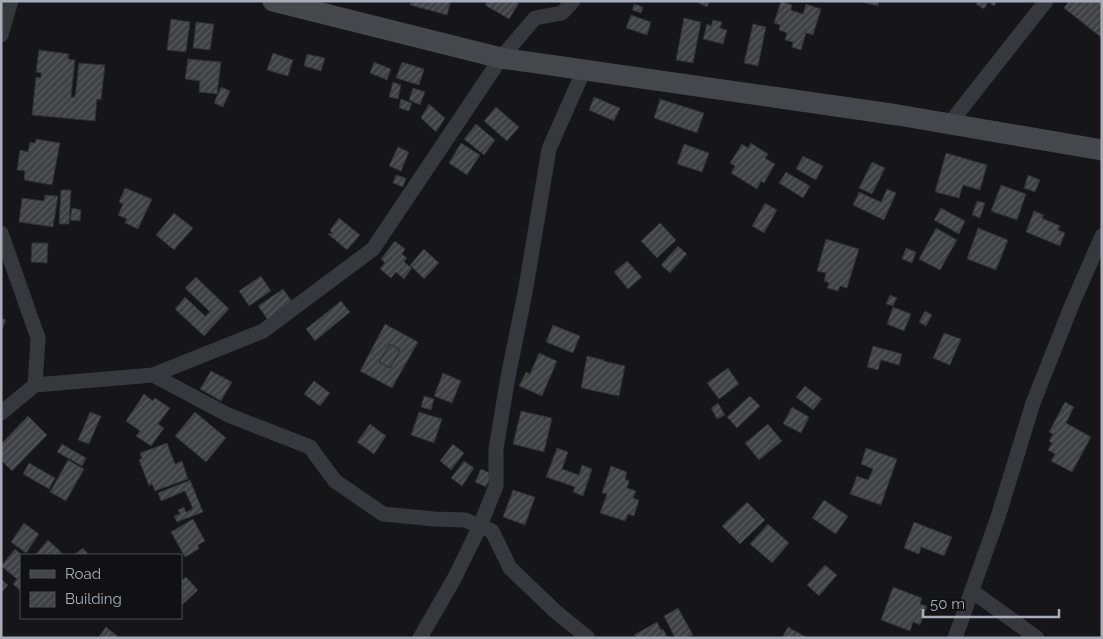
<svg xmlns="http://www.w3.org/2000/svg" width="1103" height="639" font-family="Raleway,sans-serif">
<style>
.building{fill:url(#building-hatch);stroke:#303034;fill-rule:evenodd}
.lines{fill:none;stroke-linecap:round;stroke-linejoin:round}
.street{stroke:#37383d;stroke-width:15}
.secondary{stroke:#45474d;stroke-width:21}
</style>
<defs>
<pattern id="building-hatch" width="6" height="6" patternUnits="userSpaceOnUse" patternTransform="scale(1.25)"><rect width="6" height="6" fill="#404145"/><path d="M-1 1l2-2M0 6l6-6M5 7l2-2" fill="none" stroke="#595a5e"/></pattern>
</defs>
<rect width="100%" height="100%" fill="#161618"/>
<path class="building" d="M411,1H451L447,15L410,5Z
M487,1H515L519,3L509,19L485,5Z
M695,1H710L707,7Z
M781,1L792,5L791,10L803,14L806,4L821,9L813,35L806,33L801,50L792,47L793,42L785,40L787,33L779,30L780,25L774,23Z
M862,1H879L878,6L862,2Z
M977,1H997L994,6L988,2L984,9L976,4Z
M1069,1H1102V38L1064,8Z
M634,4L643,7L641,13L632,10Z
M631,15L651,22L647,35L626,28Z
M684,18L701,22L693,63L676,60Z
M171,19L190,22L186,52L167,50Z
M713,20L722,22L720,28L727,30L723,44L703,39L707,24L711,26Z
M196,22L214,24L210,50L193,48Z
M753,24L766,27L758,66L744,63Z
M39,50L69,54L68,59L75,60L71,97H75L79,63L105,65L101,100L97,99L95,121L32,115L36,77L41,78V73L36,72Z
M273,53L293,60L288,76L267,70Z
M307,54L325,58L321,71L304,66Z
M188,59L221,62L217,94L199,92L200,81L185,79Z
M374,62L391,69L387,80L370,73Z
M402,62L424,69L419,85L396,78Z
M393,82L401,85L398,99L389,97Z
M221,87L230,91L223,107L214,103Z
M413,88L425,92L420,105L409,100Z
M594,97L620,108L614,121L589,110Z
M401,99L412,103L409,111L399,108Z
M660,99L704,113L697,133L654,118Z
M429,104L445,118L436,132L421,118Z
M496,107L519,127L507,141L484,121Z
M476,124L495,140L484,155L464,139Z
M36,139L60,143L52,185L24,180L25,171L17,170L20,150L28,152L30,142L35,143Z
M461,143L480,155L467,175L449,163Z
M751,143L768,154L765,158L775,164L764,183L761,181L757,189L731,173L735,166L730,163L742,144L748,148Z
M684,144L709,153L702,172L677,164Z
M398,147L409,152L401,171L389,166Z
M946,153L987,165L980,190L963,185L959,198L935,192Z
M803,156L823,166L816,180L796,169Z
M872,162L885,168L872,194L859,188Z
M786,172L810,186L803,198L779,183Z
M396,175L406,178L403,187L393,183Z
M1028,175L1040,180L1035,192L1024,188Z
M1001,185L1026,194L1017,220L991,211Z
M125,188L152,199L138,229L125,223L127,219L118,215L123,204L119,202Z
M887,189L896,193L884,220L853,205L859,192L881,202Z
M61,190H71L69,224H59Z
M45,195L58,196L53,227L19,222L22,198L44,201Z
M977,201L985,203L980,218L972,215Z
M765,203L777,210L764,233L752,226Z
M72,208L81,210L80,221L70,220Z
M941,208L965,221L959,234L934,220Z
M1034,211L1044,215L1042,218L1060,226L1058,230L1065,233L1060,246L1026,232Z
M174,213L193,228L174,250L156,235Z
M339,218L360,235L347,250L328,234L332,233L330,230Z
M660,223L676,240L657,258L641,241Z
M936,228L957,240L940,270L919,259Z
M978,228L1008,240L996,270L967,259Z
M826,239L859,249L847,288L840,286L838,291L827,288L829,283L824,281L826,273L817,271Z
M395,241L405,249L402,254L407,258L404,262L412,268L404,279L396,272L391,278L380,269L385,263L381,259Z
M32,243H48L47,263L31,262Z
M678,246L687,254L670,273L661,265Z
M906,248L916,252L912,263L902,259Z
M424,249L439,263L424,279L410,265Z
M627,261L642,277L628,289L614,272Z
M261,276L271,291L249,306L239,291Z
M196,277L229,309L204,336L175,309L185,297L205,316L210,312L185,288Z
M283,289L293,303L268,320L258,306Z
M890,295L897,298L893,306L886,304Z
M341,301L350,312L315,341L306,329Z
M893,307L911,314L904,331L887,324Z
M925,311L932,315L926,326L919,322Z
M1,318L6,320L1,332Z
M385,324L418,342L392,388L360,371ZM390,344L400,350L390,368L379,362Z
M553,325L580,336L573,353L546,342Z
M944,333L961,339L950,365L933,358Z
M390,344L400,350L390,368L379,362Z
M873,346L902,354L899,365L881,360L878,370L867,367Z
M539,353L557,361L542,396L519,386L526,372L530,374Z
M587,356L604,360V361L625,366L619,396L581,388Z
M728,368L739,384L719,399L707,383Z
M211,371L232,382L221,401L200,389Z
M443,373L461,381L452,403L434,396Z
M314,381L330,393L320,406L304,394Z
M805,386L822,399L813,410L796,397Z
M144,394L153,401L155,398L170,408L158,424L164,428L151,446L136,436L140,431L126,421Z
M424,396L434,399L431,410L421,407Z
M750,396L760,406L737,428L727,417Z
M1065,402L1074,407L1066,423L1091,437L1072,472L1051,461L1055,454L1048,450L1052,443L1049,441L1053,434L1049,432Z
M718,403L725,415L717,419L711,408Z
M792,407L809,417L801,433L783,424Z
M521,411L552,418L544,452L513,444Z
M90,412L101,416L89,444L78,440Z
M195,412L226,438L206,462L175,436Z
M419,412L442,419L434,443L411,435Z
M28,416L47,435L12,471L1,460V444Z
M370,424L386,436L374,454L357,442Z
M768,424L782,441L759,460L745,443Z
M167,443L175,464L182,461L188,479L155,491L152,484L149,486L139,460L142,458L140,453Z
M62,444L86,458L82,466L57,452Z
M453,444L464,453L451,470L440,461Z
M557,448L568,452L562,469L579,475L582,465L592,469L583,496L573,492L575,487L546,477Z
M866,448L897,459L881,505L850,494L857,476L868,480L873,469L861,464Z
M68,460L84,469L66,501L50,492Z
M464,461L474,468L462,486L451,478Z
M29,463L55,478L49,489L23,474Z
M611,466L627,472L625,479L629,481L627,488L636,491L633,498L639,500L634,516L628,514L625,521L600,513L607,494L602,493Z
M481,469L492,474L486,487L475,482Z
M190,480L203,512L177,522L174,516L180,514L178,510L184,507L186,512L193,509L185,491L161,501L158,493Z
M513,490L535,497L525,525L503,517Z
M824,500L848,516L836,534L812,518Z
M747,502L765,520L740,544L722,526Z
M193,519L205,541L198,545L199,549L185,557L171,532Z
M914,522L952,537L944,556L921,547L919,554L904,548Z
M24,523L39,534L26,553L11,542Z
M768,524L789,543L772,563L750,544Z
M48,540L62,553L59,555H35Z
M83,548L89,555H74Z
M15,549L22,555H21V591L13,584L17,579L1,566Z
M825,565L837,575L819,596L807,585Z
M186,577L198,590L181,606V581Z
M1,579L8,585L1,593Z
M893,587L922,598L920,604L927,606L920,625L913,622L910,631L881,620Z
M678,608L693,635L687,638H675L664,616Z
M657,622L661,630L663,629L668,638H636L634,635Z
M106,627L120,638H98Z
M788,627L808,638H782Z"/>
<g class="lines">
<path class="street" d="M1,35L11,1
M950,123L1046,1
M1,233L38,338L35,385
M153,375L228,415L310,447L335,481L383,514L435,519L465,520L492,531L510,568L555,611L588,638
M1,413L35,385L153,375L263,331L373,249L501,58L535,18L562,13L573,1
M972,591L1037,638
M420,638L454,579L480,526L496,486V449L508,377L525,293L549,149L584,70
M955,638L998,517L1033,403L1071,307L1102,236"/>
<path class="secondary" d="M273,1L501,58L898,115L1102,150"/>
</g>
<rect width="1103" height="639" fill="none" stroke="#a8adb8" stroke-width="5"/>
<rect x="20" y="554" width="162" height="65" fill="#111113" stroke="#4d4f55"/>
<rect x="30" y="570" width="25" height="8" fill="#45474d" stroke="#4d4f55"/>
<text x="65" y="579" font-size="15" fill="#a8adb8">Road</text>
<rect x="30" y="592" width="25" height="15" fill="url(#building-hatch)" stroke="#4d4f55"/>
<text x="65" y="604" font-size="15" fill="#a8adb8">Building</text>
<path d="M923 609v8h136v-8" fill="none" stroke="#a8adb8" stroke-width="2.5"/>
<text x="930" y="609" font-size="15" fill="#a8adb8" stroke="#111113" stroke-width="4" paint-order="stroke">50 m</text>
</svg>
